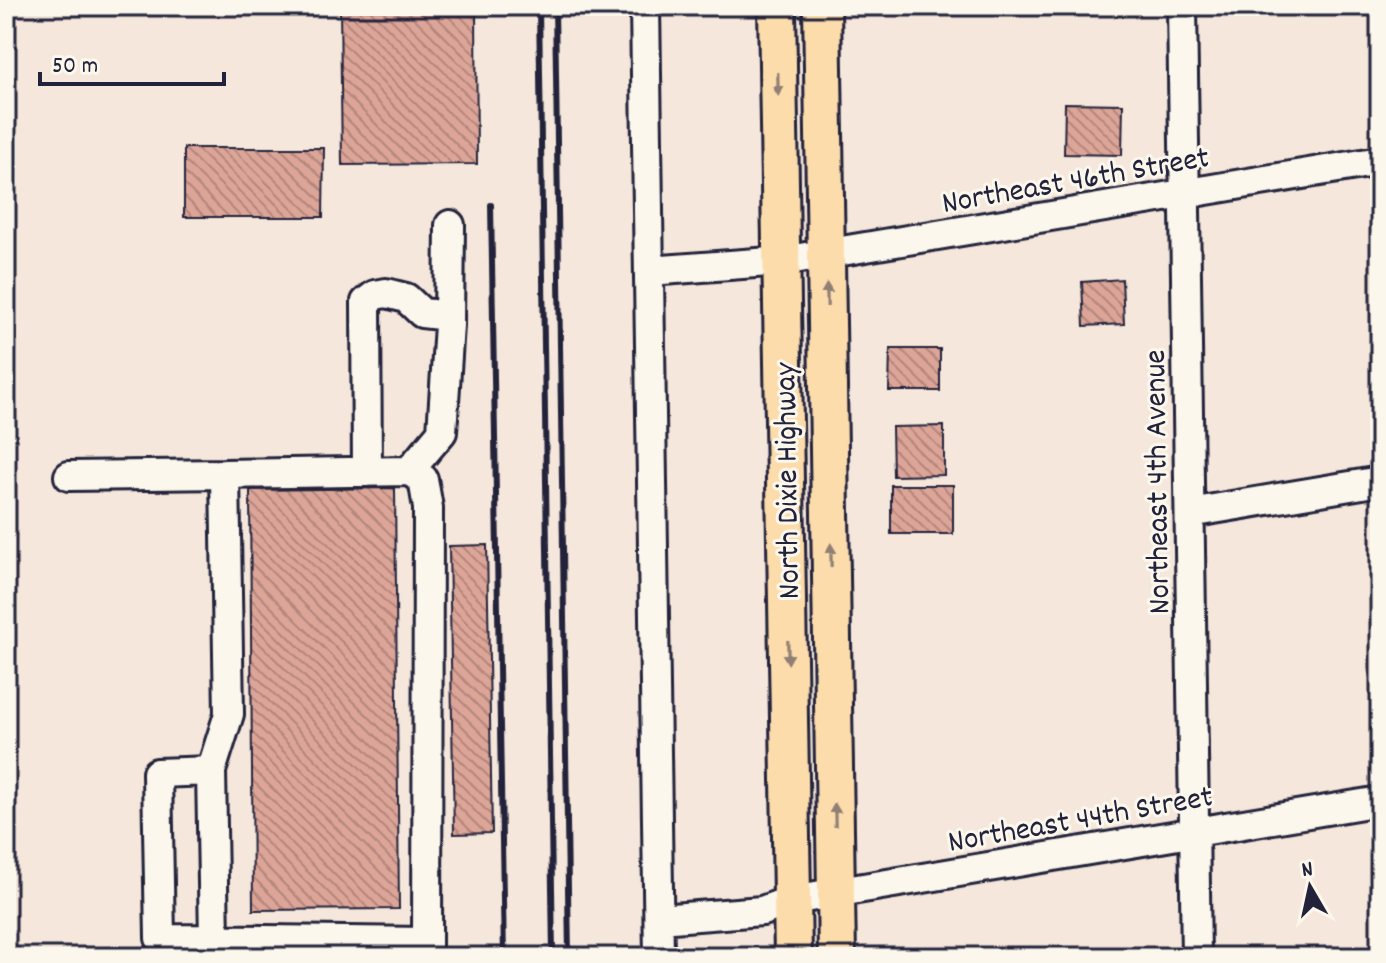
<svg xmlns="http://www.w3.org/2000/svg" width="1386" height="963" font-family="Dekko,sans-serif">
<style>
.building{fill:url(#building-back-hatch);stroke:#22223b;stroke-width:2}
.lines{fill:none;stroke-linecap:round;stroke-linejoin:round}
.minor-casing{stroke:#22223b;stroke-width:34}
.major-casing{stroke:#22223b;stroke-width:42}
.minor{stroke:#fbf7ec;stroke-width:28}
.major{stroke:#fddcac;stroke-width:36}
.rail{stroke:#22223b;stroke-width:6}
.oneway{fill:#907f74}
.labels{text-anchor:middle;stroke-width:6;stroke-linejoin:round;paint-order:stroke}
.street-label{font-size:32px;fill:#22223b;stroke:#fbf7ec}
</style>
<defs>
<pattern id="building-back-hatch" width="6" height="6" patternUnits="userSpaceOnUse" patternTransform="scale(2)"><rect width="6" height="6" fill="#dda598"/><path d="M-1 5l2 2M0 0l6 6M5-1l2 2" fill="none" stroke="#b3867d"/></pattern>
</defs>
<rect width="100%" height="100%" fill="#f5e7db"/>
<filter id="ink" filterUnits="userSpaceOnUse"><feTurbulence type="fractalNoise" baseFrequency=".0125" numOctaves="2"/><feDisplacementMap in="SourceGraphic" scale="16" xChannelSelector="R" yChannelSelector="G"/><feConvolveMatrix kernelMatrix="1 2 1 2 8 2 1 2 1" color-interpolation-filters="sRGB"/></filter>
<g filter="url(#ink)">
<path class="building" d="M340,6H476L477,164L342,165Z
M1065,103L1123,104L1122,155L1064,154Z
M184,148H324L323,217H184Z
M1122,279L1124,324L1084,326L1082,282Z
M890,349H940V391H889Z
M944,426V475L893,476L892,427Z
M891,485H953V534H891Z
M395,488L399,909L253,910L250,490Z
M487,545L492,833L454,834L449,546Z"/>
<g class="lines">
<g class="minor-casing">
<path id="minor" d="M645,6L659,957
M1182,6L1196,957
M649,271L782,261L1380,161
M409,471L442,432L449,325L450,225
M367,472L366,302L375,295L386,293L406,298L422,313L449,316
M69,476L225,474
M1190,513L1380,481
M211,771L229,714L225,474L409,471L423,479L428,508L427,957
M659,919L762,911L792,900L1380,801
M171,939L160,938L157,773L211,771L214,939
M170,957L171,939L427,942"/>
</g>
<g class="major-casing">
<path id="major" d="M777,6L793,957
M822,6L837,957"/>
</g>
<use href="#minor" class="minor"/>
<use href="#major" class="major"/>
<path class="rail" d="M539,6L553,957
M555,6L569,957
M491,205L504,957"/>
</g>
<defs><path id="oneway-solid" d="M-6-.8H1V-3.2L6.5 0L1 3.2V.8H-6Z" transform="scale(2)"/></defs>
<g class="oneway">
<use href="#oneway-solid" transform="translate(778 84) rotate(89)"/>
<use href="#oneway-solid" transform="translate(827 295) rotate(-91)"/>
<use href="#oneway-solid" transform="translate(831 555) rotate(-91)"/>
<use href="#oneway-solid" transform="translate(788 652) rotate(89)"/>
<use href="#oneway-solid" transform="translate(835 815) rotate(-91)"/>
</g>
</g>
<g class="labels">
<g class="street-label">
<text transform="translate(1075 178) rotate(-10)" y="11">Northeast 46th Street</text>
<text transform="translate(785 481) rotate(-91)" y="11">North Dixie Highway</text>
<text transform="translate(1155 482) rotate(-91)" y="11">Northeast 4th Avenue</text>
<text transform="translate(1080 817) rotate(-10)" y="11">Northeast 44th Street</text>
</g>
</g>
<rect width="1386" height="963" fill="none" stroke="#fbf7ec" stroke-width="32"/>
<rect x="16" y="16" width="1354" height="931" fill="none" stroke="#22223b" stroke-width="3" filter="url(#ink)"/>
<g transform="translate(1310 887) rotate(351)" stroke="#fbf7ec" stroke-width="6" paint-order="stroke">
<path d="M0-6L14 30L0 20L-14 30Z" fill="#22223b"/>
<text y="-12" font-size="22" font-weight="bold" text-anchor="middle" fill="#22223b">N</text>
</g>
<path d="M40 72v12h184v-12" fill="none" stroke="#22223b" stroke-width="4"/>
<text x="52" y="72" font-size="24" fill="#22223b" stroke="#fbf7ec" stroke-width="6" paint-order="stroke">50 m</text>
</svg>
